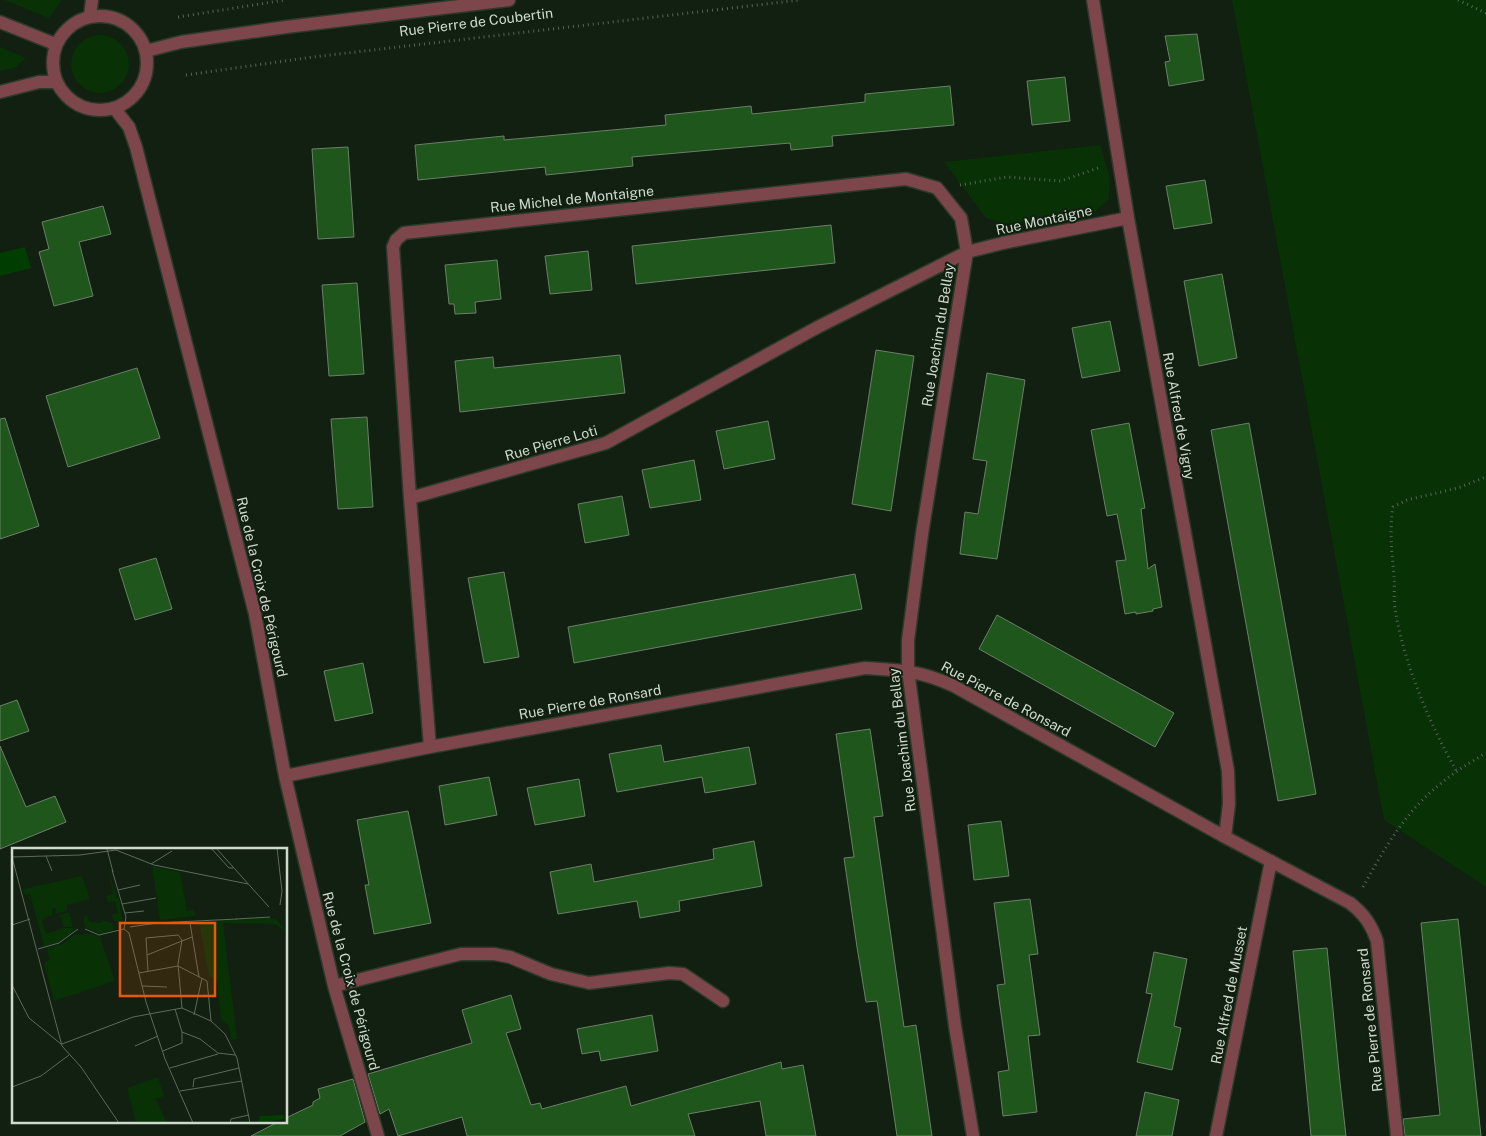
<svg xmlns="http://www.w3.org/2000/svg" width="1486" height="1136" font-family="'Public Sans',sans-serif">
<style>
.green{fill:#083106}
.water{fill:#003d00}
.building{fill:#1e561b;stroke:#6d7e6b}
.lines{fill:none;stroke-linecap:round;stroke-linejoin:round}
.minor-casing{stroke:#2c3a2b;stroke-width:15}
.path{stroke:#566455;stroke-width:3;stroke-dasharray:1 4;stroke-linecap:butt}
.minor{stroke:#7c464b;stroke-width:12}
.labels{text-anchor:middle;stroke-width:4;stroke-linejoin:round;paint-order:stroke}
.street-label{font-size:14px;fill:#cfd9ce;stroke:#112010}
.inset-road{fill:none;stroke:#5d6a5c;stroke-width:1}
.view{fill:#e8590c;fill-opacity:0.15;stroke:#e8590c;stroke-width:2.5}
.inset-edge{fill:none;stroke:#cfd9ce;stroke-width:2.5}
</style>
<rect width="100%" height="100%" fill="#112010"/>
<path class="green" d="M4,0H62L49,18Z
M1232,0H1486V887L1384,820Z
M71 64a29 29 0 1 1 58 0a29 29 0 1 1-58 0Z
M0,47L26,58L14,68L0,71Z
M1100,145L1110,178L1109,199L1095,212L1008,224L986,218L944,162Z"/>
<path class="water" d="M25,247L31,268L0,276V253Z"/>
<path class="building" d="M1197,34L1204,80L1169,86L1165,62L1170,61L1165,36Z
M1065,77L1070,121L1032,125L1027,81Z
M950,86L954,125L832,136L833,146L791,150L790,143L632,157L633,166L546,175L545,167L418,180L415,145L504,136V140L666,125L665,115L751,106L752,114L865,102V94Z
M348,147L354,237L318,239L312,149Z
M1205,180L1212,223L1174,229L1166,186Z
M103,206L111,234L79,242L93,296L54,306L39,252L49,249L42,222Z
M831,225L835,263L636,284L632,246Z
M588,251L592,290L550,294L545,256Z
M497,260L501,299L475,302L476,313L455,314L454,304H449L445,265Z
M1222,274L1237,358L1199,366L1184,281Z
M357,283L364,374L329,376L322,285Z
M1110,321L1120,371L1082,378L1072,328Z
M876,350L914,356L891,511L852,504Z
M620,355L625,393L460,412L455,361L493,357L494,368Z
M137,368L160,438L68,467L46,396Z
M987,373L1025,380L997,559L960,554L965,512L978,514L987,461L973,459Z
M367,417L373,507L338,509L331,419Z
M5,418L39,526L0,539V419Z
M768,421L775,459L724,469L716,431Z
M1129,423L1145,508L1141,509L1148,569L1155,564L1162,607L1153,609V611L1136,614V612L1125,614L1116,561L1126,560L1117,514L1107,516L1091,430Z
M1249,423L1316,794L1278,801L1211,430Z
M694,460L701,500L650,508L642,470Z
M622,496L629,535L585,543L578,504Z
M156,558L172,609L135,620L119,569Z
M504,572L519,657L484,663L468,578Z
M855,574L862,609L574,663L568,627Z
M997,615L1174,713L1155,747L979,649Z
M363,663L373,713L335,721L324,671Z
M17,700L29,731L0,741V706Z
M870,729L883,816L874,817L904,1027L916,1025L932,1136H897L877,1001L866,1002L857,947L844,858L854,857L836,734Z
M661,745L664,762L749,747L756,784L705,793L702,777L617,792L609,754Z
M0,746L26,807L55,796L66,822L0,849Z
M489,777L497,815L445,825L439,786Z
M579,779L585,816L535,825L527,788Z
M408,811L431,923L374,934L365,885H369L357,820Z
M1001,821L1009,876L974,880L968,825Z
M754,841L762,886L679,901L680,911L640,918L637,901L558,914L550,872L591,864L594,882L714,859L713,849Z
M1030,899L1038,954L1029,955L1040,1035L1028,1036L1037,1112L1003,1116L998,1072L1009,1070L997,985L1005,984L994,903Z
M1458,919L1481,1136H1405L1403,1119L1440,1115L1421,923Z
M1327,948L1340,1082L1346,1136H1311L1304,1061L1293,951Z
M1154,952L1187,959L1174,1026L1181,1028L1172,1070L1137,1062L1152,994L1146,993Z
M511,995L521,1029L506,1033L531,1105L540,1103L542,1109L626,1086L631,1106L781,1062L782,1069L803,1065L816,1136H766L760,1101L688,1114L695,1136H467L462,1117L398,1136L389,1109L380,1114L368,1074L472,1043L462,1010Z
M652,1015L658,1051L601,1061L599,1051L582,1054L577,1029Z
M353,1079L365,1122L340,1136H251L278,1122H286V1118L313,1105V1102L320,1098L318,1089Z
M1145,1092L1179,1100L1172,1136H1136Z"/>
<g class="lines">
<g class="minor-casing">
<path id="minor" d="M1093,0L1128,218L1228,771L1229,804L1225,837
M53 63a47 47 0 1 1 94 0a47 47 0 1 1-94 0Z
M90,16L92,0
M0,22L55,44
M146,51L181,42L286,27L509,0
M0,92L39,82H55
M115,109L129,127L136,147L255,614L285,776L334,986L378,1136
M410,498L393,247L396,240L404,233L906,179L937,188L961,218L967,252L922,534L908,640V670L955,1026L973,1136
M430,747L410,498L606,443L818,327L967,252L1003,243L1128,218
M285,776L430,747L865,668C902,670 921,671 954,686L1225,837L1350,903C1364,914 1371,924 1377,941L1397,1136
M334,986L461,954H494L510,957L551,974L589,983L669,973L683,974L723,1001
M1216,1136L1271,861"/>
</g>
<path class="path" d="M1458,0L1486,13
M178,17L285,0
M186,75L313,57L800,0
M960,185L1007,177L1061,181L1098,168
M1456,770C1431,727 1404,663 1396,614C1393,602 1395,588 1394,576C1392,552 1389,531 1393,507L1407,500L1458,488L1486,477
M1363,887C1399,822 1420,791 1486,753"/>
<use href="#minor" class="minor"/>
</g>
<g class="labels">
<g class="street-label">
<text transform="translate(476 22) rotate(-7)" y="5">Rue Pierre de Coubertin</text>
<text transform="translate(572 199) rotate(-6)" y="5">Rue Michel de Montaigne</text>
<text transform="translate(1044 220) rotate(-12)" y="5">Rue Montaigne</text>
<text transform="translate(938 335) rotate(-81)" y="5">Rue Joachim du Bellay</text>
<text transform="translate(1179 416) rotate(80)" y="5">Rue Alfred de Vigny</text>
<text transform="translate(551 443) rotate(-16)" y="5">Rue Pierre Loti</text>
<text transform="translate(262 587) rotate(77)" y="5">Rue de la Croix de Périgourd</text>
<text transform="translate(1006 699) rotate(28)" y="5">Rue Pierre de Ronsard</text>
<text transform="translate(590 702) rotate(-10)" y="5">Rue Pierre de Ronsard</text>
<text transform="translate(902 740) rotate(-97)" y="5">Rue Joachim du Bellay</text>
<text transform="translate(351 981) rotate(75)" y="5">Rue de la Croix de Périgourd</text>
<text transform="translate(1229 995) rotate(-79)" y="5">Rue Alfred de Musset</text>
<text transform="translate(1370 1020) rotate(-96)" y="5">Rue Pierre de Ronsard</text>
</g>
</g>
<g transform="translate(12 848)">
<rect width="275" height="275" fill="#112010"/>
<path d="M140,18L168,24L175,63L182,62L183,68L148,72ZM97,24L105,50L107,49L111,77L101,72L100,67L106,65L103,53L96,55L94,48L101,46ZM70,28L78,51L55,57V63L43,66L44,60L40,61L41,67L33,69L30,74L34,86L52,80H61L62,83L47,95L32,98L18,46L13,47L11,41ZM57,64L61,79H51L49,69L45,68ZM74,66L78,74L89,75L90,72L100,75L102,82L88,86L74,80L71,73ZM256,69L265,72L275,84L263,76L211,75L225,191L219,192L217,178L209,171L205,133L197,128L187,74ZM79,86L88,89L103,133L42,153L32,115L38,112L35,100L51,96L62,87ZM146,229L152,248L144,251L155,275H124L115,240Z" fill="#083106"/>
<path d="M272,267L273,271L246,275L248,268Z" fill="#003d00"/>
<path class="inset-road" d="M199,0L217,20H221M204,0L257,59M265,0L270,43L268,57M95,1L101,24M34,8L40,23M0,9L50,198L69,219L107,275M0,9L68,7L104,2L142,17L236,36M139,16L160,3M100,22L114,69L112,81L117,85L134,154L153,211L181,275M106,42L128,37M110,56L144,50M113,65L132,63M224,71L258,69M143,75L225,71M178,75L187,129M0,77L18,71M118,79L145,75M73,81L87,87L112,81M26,101L47,95L66,81M135,107L134,90L166,87L170,92M136,123L135,107L180,89M127,125L166,118L195,133L199,173M0,137L17,170L49,196M130,138L155,139M170,160L166,116L170,92M163,161L170,184L188,191L206,205L223,207M182,167L190,130M50,196L121,169L170,160L199,173L213,186L225,210L238,275M123,198L146,188M151,203L170,195V184M158,220L206,206M0,239L29,228L57,207M181,239L182,231L227,220M168,243L230,233M218,275L219,271L237,267"/>
<path class="view" d="M108,75H203V148H108Z"/>
<rect width="275" height="275" class="inset-edge"/>
</g>
</svg>
